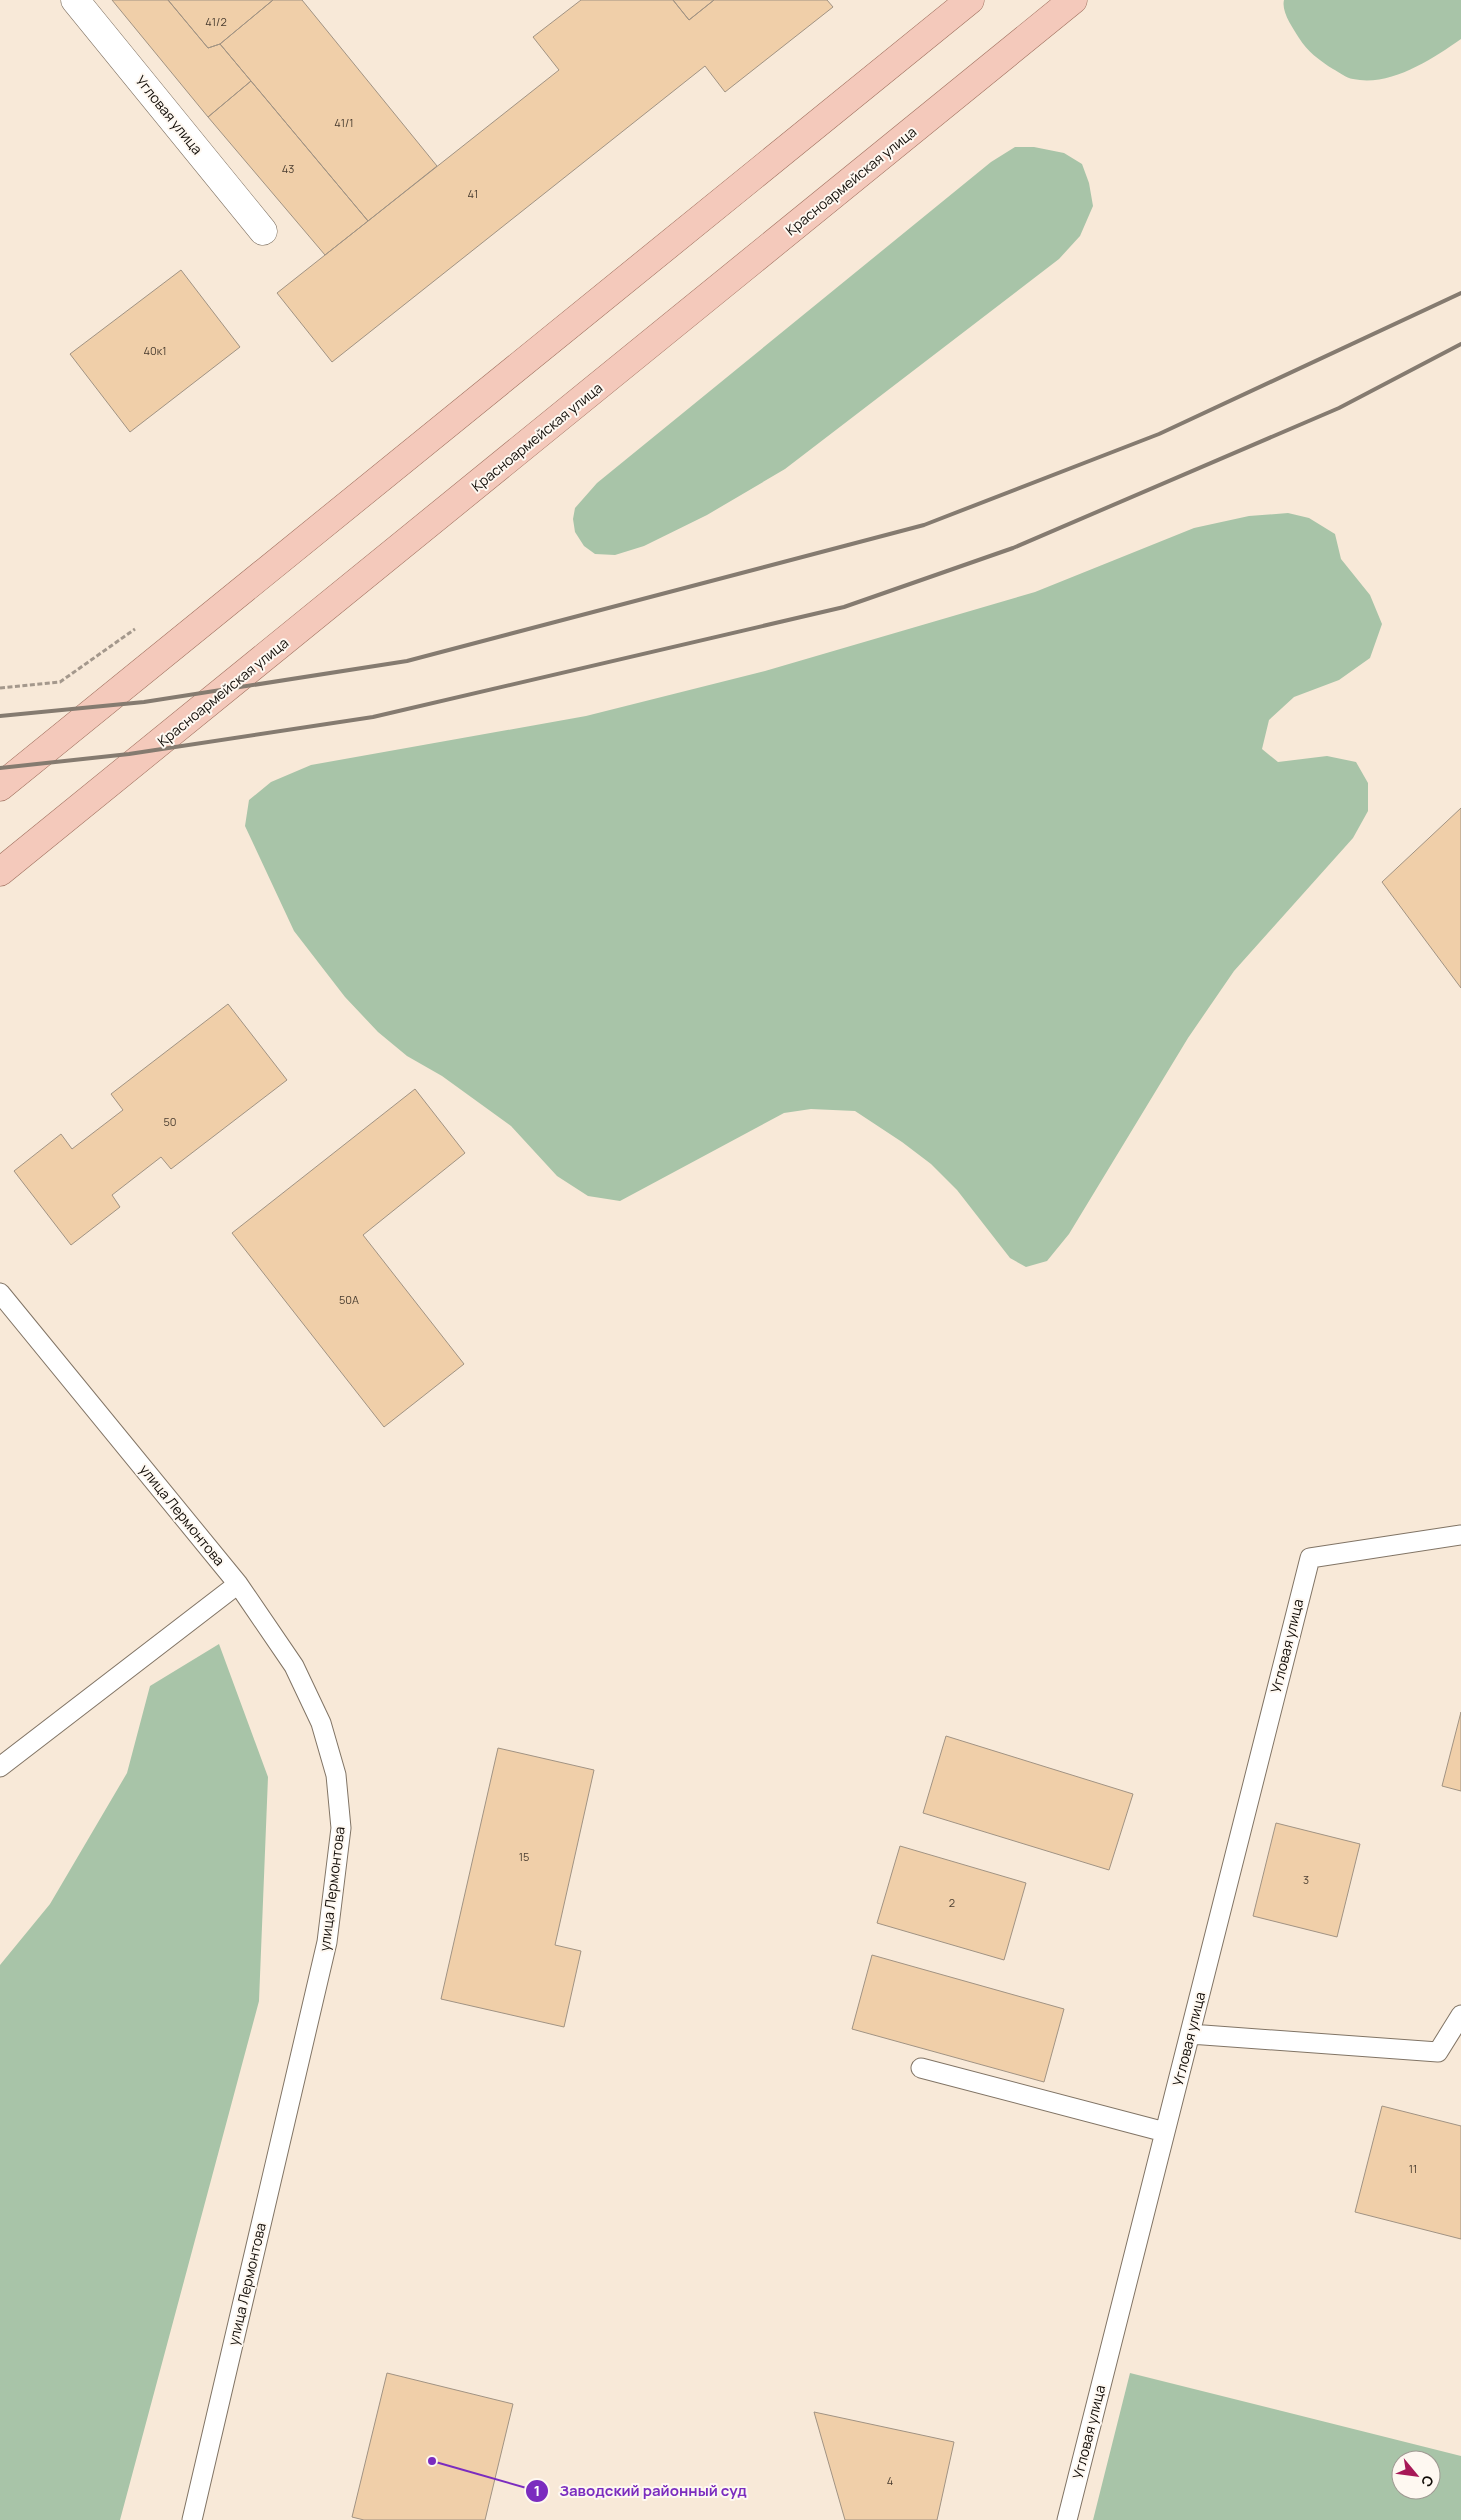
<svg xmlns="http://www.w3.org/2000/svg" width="1461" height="2520" font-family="Manrope,sans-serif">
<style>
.green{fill:#a8c4a8;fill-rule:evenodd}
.building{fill:#f0cfa9;stroke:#a19383}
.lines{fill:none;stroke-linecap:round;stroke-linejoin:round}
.service-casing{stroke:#817465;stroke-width:21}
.minor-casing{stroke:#817465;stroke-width:29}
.primary-casing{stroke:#9f6f5e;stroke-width:29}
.path{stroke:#a4988c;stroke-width:3;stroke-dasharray:5 2.5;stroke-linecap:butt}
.service{stroke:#fff;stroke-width:19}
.minor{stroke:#fff;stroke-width:28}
.primary{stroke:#f4c9bb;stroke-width:28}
.rail{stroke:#857b70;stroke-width:4}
.labels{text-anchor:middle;stroke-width:4;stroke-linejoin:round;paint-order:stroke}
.number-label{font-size:11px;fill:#493d30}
.street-label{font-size:14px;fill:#110c07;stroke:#fef8f1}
.leader{fill:none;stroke:#7b2cbf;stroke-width:2}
.callout-dot{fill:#7b2cbf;stroke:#fef8f1;stroke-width:2}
.mark-label{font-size:15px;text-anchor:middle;font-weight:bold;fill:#fff}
.callout-label{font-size:15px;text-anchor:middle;font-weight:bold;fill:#7b2cbf;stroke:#fef8f1;stroke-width:4;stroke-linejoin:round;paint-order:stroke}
</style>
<rect width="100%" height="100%" fill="#f8e9d8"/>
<path class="green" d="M1284,0H1461V39C1431,60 1390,87 1353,79C1346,78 1339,72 1333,69C1320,61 1307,51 1299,38C1293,28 1281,12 1284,0Z
M1015,147H1034L1064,153L1082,164L1089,183L1093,206L1080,236L1059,259L785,469L707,515L644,546L615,555L595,554L584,546L575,532L573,519L575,508L597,483L991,162Z
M1288,513L1309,518L1335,534L1341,559L1370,595L1382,624L1370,658L1339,680L1294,697L1269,720L1262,749L1278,762L1327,756L1356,762L1368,783V811L1353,838L1234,971L1188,1038L1069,1234L1047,1261L1026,1267L1010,1258L957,1190L931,1164L902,1142L855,1111L811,1109L784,1113L620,1201L588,1196L557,1176L511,1126L442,1076L407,1056L378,1032L345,997L294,931L245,826L249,800L271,782L311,765L586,716L765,671L1035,592L1194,528L1249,516Z
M219,1644L268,1777L259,2001L120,2520H0V1965L50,1904L127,1773L150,1686Z
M1130,2373L1461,2456V2520H1093ZM1401,2460H1431V2490H1401Z"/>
<path class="building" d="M112,0H168L208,48L220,44L251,81L208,117Z
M168,0H273L220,44L208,48Z
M273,0H302L437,166L368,221L220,44Z
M581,0H673L689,20L714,0H827L833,7L725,92L705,66L332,362L277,293L559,70L533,37Z
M673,0H714L689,20Z
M251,81L368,221L325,255L208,117Z
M181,270L240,347L130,432L70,354Z
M1461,808V988L1382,882Z
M228,1004L287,1080L171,1169L161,1157L112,1195L120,1207L71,1245L14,1171L61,1134L72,1149L123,1110L111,1094Z
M415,1089L465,1153L363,1235L464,1364L384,1427L232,1233Z
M1461,1712V1791L1442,1786Z
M946,1736L1133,1794L1109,1870L923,1813Z
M498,1748L594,1770L555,1945L581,1951L564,2027L441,1999Z
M1276,1823L1360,1844L1337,1937L1253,1916Z
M900,1846L1026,1883L1004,1960L877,1923Z
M872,1955L1064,2009L1044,2082L852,2029Z
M1382,2106L1461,2126V2239L1355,2212Z
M387,2373L513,2404L485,2520H364L352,2517Z
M814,2412L954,2442L937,2520H845Z"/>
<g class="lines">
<g class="service-casing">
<path id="service" d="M0,1293L238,1584L294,1666L321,1723L336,1775L341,1828L327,1942L192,2520
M0,1767L238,1584
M1190,2034L1438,2052L1461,2015
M921,2068L1165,2132
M1067,2520L1310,1558L1461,1535"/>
</g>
<g class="minor-casing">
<path id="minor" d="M75,0L263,231"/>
</g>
<g class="primary-casing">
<path id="primary" d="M0,787L970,0
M0,872L1073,0"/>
</g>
<path class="path" d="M0,688L60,682L135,629"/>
<use href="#service" class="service"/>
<use href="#minor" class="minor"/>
<use href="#primary" class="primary"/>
<path class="rail" d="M0,716L144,702L407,661L924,525L1159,434L1461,293
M0,768L129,754L373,717L844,607L1013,548L1339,408L1461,344"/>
</g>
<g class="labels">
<g class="number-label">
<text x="216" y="26">41/2</text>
<text x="344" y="127">41/1</text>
<text x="288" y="173">43</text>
<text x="473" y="198">41</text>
<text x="155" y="355">40к1</text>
<text x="170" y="1126">50</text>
<text x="349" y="1304">50А</text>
<text x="524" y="1861">15</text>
<text x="1306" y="1884">3</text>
<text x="952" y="1907">2</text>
<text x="1413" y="2173">11</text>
<text x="890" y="2485">4</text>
</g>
<g class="street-label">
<text transform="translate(169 115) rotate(51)" y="5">Угловая улица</text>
<text transform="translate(851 181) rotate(-39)" y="5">Красноармейская улица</text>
<text transform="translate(537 437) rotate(-39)" y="5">Красноармейская улица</text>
<text transform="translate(223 692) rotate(-39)" y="5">Красноармейская улица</text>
<text transform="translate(182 1515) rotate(51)" y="5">улица Лермонтова</text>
<text transform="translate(1287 1646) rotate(-76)" y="5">Угловая улица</text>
<text transform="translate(332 1889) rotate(-83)" y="5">улица Лермонтова</text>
<text transform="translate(1189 2039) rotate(-76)" y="5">Угловая улица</text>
<text transform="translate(247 2284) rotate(-77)" y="5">улица Лермонтова</text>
<text transform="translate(1089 2432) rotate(-76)" y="5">Угловая улица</text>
</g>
</g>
<path class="leader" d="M432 2461L537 2491"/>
<g class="callout-dot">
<circle cx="432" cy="2461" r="5"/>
<circle cx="537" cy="2491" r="12"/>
</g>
<g class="mark-label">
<text x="537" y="2496">1</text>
</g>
<g class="callout-label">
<text x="653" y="2496">Заводский районный суд</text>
</g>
<g transform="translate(1416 2475) rotate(119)"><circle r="24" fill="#fef8f1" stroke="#9f9a93"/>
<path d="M0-4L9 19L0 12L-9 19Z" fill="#a71857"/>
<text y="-8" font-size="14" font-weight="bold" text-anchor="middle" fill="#110c07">С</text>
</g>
</svg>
